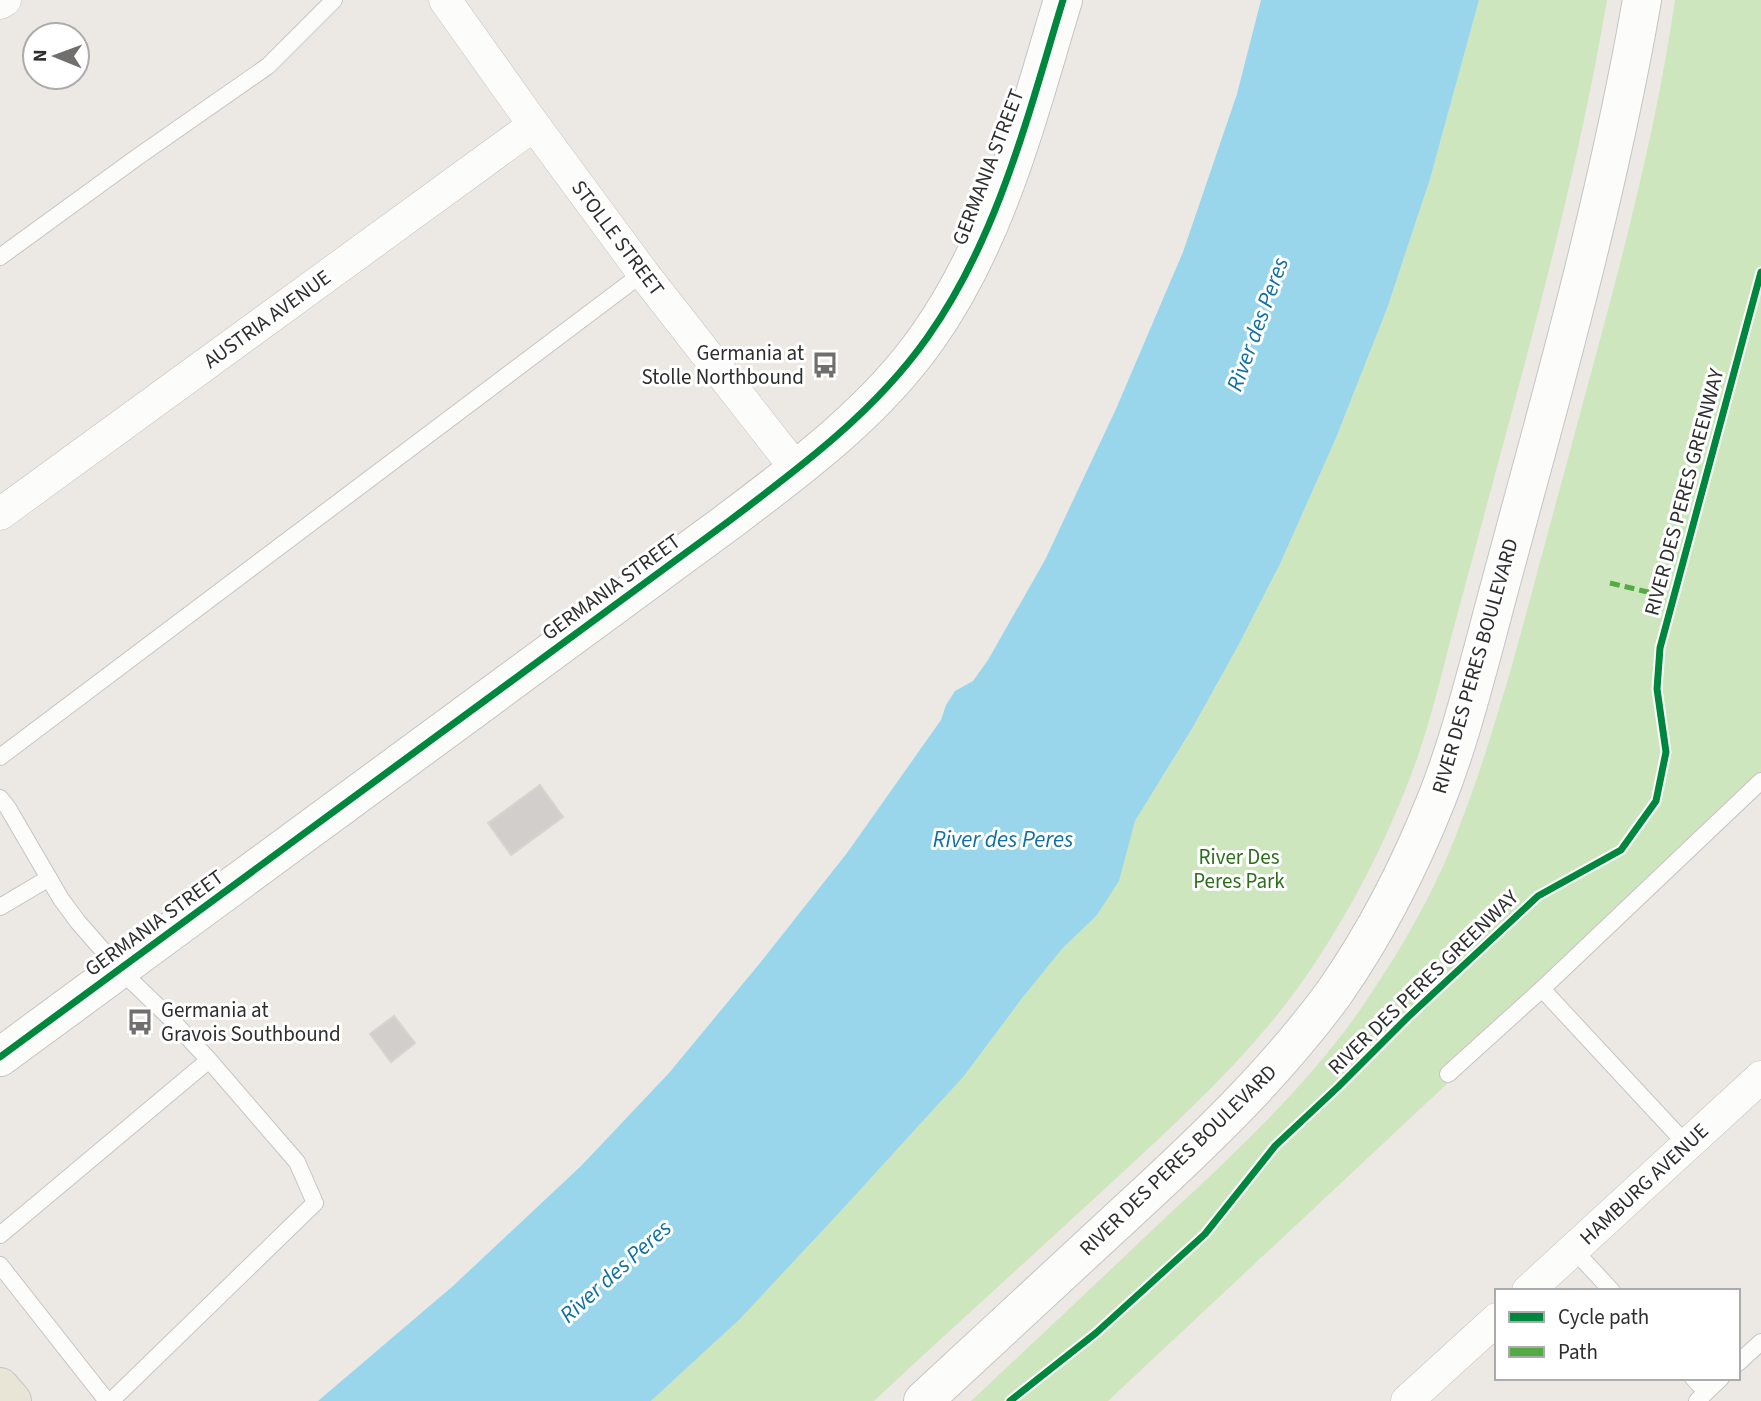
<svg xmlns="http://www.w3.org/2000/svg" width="1761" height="1401" font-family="'Source Sans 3',sans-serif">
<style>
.green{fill:#cee6be}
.water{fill:#99d6ec}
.building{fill:#d1cecb;stroke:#d7d4d0;stroke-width:2}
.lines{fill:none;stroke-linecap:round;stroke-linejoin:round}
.service-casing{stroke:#c5c4c5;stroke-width:18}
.minor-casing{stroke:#c5c4c5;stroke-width:33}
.secondary-casing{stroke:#c5c4c5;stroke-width:40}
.primary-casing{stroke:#c6c5c4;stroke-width:40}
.service{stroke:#fcfcfb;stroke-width:16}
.minor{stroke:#fcfcfb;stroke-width:32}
.secondary{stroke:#fcfcfb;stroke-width:38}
.primary{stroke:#e8e4d6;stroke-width:38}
.quiet{stroke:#54ab44;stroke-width:5;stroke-dasharray:10 5;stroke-linecap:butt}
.cycleway-casing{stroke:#fff;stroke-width:11}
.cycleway{stroke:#00873e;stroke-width:7}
.labels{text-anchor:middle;stroke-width:6;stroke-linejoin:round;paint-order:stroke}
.street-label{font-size:21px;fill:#2e2e2e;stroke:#fff}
.poi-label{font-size:21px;fill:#2e2e2e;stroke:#fff;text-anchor:end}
.park-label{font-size:21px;fill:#2c6e1b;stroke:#fff}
.water-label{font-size:23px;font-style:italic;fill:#0d6fa3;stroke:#fff}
</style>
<rect width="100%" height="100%" fill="#ece8e4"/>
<path class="green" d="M1479,0H1607C1580,160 1538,315 1496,471C1481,527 1466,582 1451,638C1441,677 1431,718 1418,756C1389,838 1348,918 1297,989C1244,1062 1176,1123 1110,1184C1031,1257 952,1328 874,1401H651L740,1319L839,1213L964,1076L1023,997L1062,949L1096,915L1128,842L1135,821L1193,727L1238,646L1280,564L1336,438L1388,306L1430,179Z
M1675,0H1761V790L1108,1401H971C1036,1340 1101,1279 1166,1217C1236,1152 1305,1088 1360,1010C1392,963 1422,914 1445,862C1473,797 1493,730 1513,662C1532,592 1551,521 1570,451C1610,302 1653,153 1675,0Z"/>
<path class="water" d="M1261,0H1479L1430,179L1388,306L1336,438L1280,564L1238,646L1193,727L1135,821L1119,881L1097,915L1062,949L1023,997L964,1076L839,1213L740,1319L651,1401H318L453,1286L582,1165L669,1073L760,963L847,853L941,720L946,705L955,691L973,681L988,660L1045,560L1116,409L1183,252L1237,94Z"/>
<path class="building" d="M540,785L563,817L511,855L488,823Z
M394,1016L415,1043L391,1062L370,1034Z"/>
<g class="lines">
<g class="service-casing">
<path id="service" d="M0,257L136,158L268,66L334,0
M0,757L643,273
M0,798L8,808L61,899L78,922L120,970L168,1016L209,1060L297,1162L315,1203L111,1401
M0,907L49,878
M1542,989L1687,1145
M1448,1074L1542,989L1761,781
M0,1235L209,1060
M1573,1249L1612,1291
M0,1265L107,1401
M1738,1363L1761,1342
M1693,1378L1706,1392
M1697,1401L1721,1378"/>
</g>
<g class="minor-casing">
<path id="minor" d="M445,0L534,125L643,273L797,470
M0,3L5,0
M0,514L534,125
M1528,1291L1761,1077
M1407,1401L1497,1319"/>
</g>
<g class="secondary-casing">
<path id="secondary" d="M0,1057L725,524C798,469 874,413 927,338C998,238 1028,115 1063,0
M923,1401C991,1338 1059,1275 1127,1212C1201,1144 1274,1075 1334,993C1376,933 1410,866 1437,798C1458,745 1472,690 1487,635C1498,592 1510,550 1521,508C1567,340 1612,172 1642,0"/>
</g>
<g class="primary-casing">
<path id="primary" d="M0,1387L12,1401"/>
</g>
<use href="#service" class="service"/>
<use href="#minor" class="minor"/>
<use href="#secondary" class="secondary"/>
<use href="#primary" class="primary"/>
<path class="quiet" d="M1610,583L1673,598"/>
<g class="cycleway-casing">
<path id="cycleway" d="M0,1057L725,524C798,469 874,413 927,338C998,238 1028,115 1063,0
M1010,1401L1096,1333L1205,1234L1275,1146L1338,1087L1408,1017L1538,896L1621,850L1656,801L1666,752L1657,689L1660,648L1761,272"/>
</g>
<use href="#cycleway" class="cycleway"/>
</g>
<defs>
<g id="bus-bare" transform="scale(2.1)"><path d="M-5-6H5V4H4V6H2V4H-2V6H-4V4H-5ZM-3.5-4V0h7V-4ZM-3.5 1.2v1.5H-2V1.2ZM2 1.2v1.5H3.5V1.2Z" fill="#706f6e" stroke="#fff" stroke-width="2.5" paint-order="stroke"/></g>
</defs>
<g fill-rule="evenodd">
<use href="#bus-bare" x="825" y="365"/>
<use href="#bus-bare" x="140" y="1022"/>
</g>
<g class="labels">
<g class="street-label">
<text transform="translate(988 167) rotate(-69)" y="7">GERMANIA STREET</text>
<text transform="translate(618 238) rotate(53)" y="7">STOLLE STREET</text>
<text transform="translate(267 319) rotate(-36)" y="7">AUSTRIA AVENUE</text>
<text transform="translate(1684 492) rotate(-75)" y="7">RIVER DES PERES GREENWAY</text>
<text transform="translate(611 587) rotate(-36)" y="7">GERMANIA STREET</text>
<text transform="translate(1475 666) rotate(-74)" y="7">RIVER DES PERES BOULEVARD</text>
<text transform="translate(154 923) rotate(-36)" y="7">GERMANIA STREET</text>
<text transform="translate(1423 982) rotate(-44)" y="7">RIVER DES PERES GREENWAY</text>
<text transform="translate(1178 1160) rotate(-44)" y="7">RIVER DES PERES BOULEVARD</text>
<text transform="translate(1644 1184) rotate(-43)" y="7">HAMBURG AVENUE</text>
</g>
<g class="poi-label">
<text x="804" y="360">Germania at<tspan x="804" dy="24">Stolle Northbound</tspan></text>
<text x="161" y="1017" text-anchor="start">Germania at<tspan x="161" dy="24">Gravois Southbound</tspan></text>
</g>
<g class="park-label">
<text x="1239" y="864">River Des<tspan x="1239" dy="24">Peres Park</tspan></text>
</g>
<g class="water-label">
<text transform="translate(1257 324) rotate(-70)" y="8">River des Peres</text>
<text x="1003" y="847">River des Peres</text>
<text transform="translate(615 1271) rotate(-42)" y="8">River des Peres</text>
</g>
</g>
<rect x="1495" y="1289" width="245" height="91" fill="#ffffff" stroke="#ababab" stroke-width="2"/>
<rect x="1509" y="1312" width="35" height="10" fill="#00873e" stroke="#ababab" stroke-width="2"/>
<text x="1558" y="1324" font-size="21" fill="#2e2e2e">Cycle path</text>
<rect x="1509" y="1347" width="35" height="10" fill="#54ab44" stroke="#ababab" stroke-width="2"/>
<text x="1558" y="1359" font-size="21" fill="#2e2e2e">Path</text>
<g transform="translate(56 56) rotate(271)"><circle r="33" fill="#ffffff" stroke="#ababab" stroke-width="2"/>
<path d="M0-5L12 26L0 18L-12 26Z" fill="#706f6e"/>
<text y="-10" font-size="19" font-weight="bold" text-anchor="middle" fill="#2e2e2e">N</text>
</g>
</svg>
